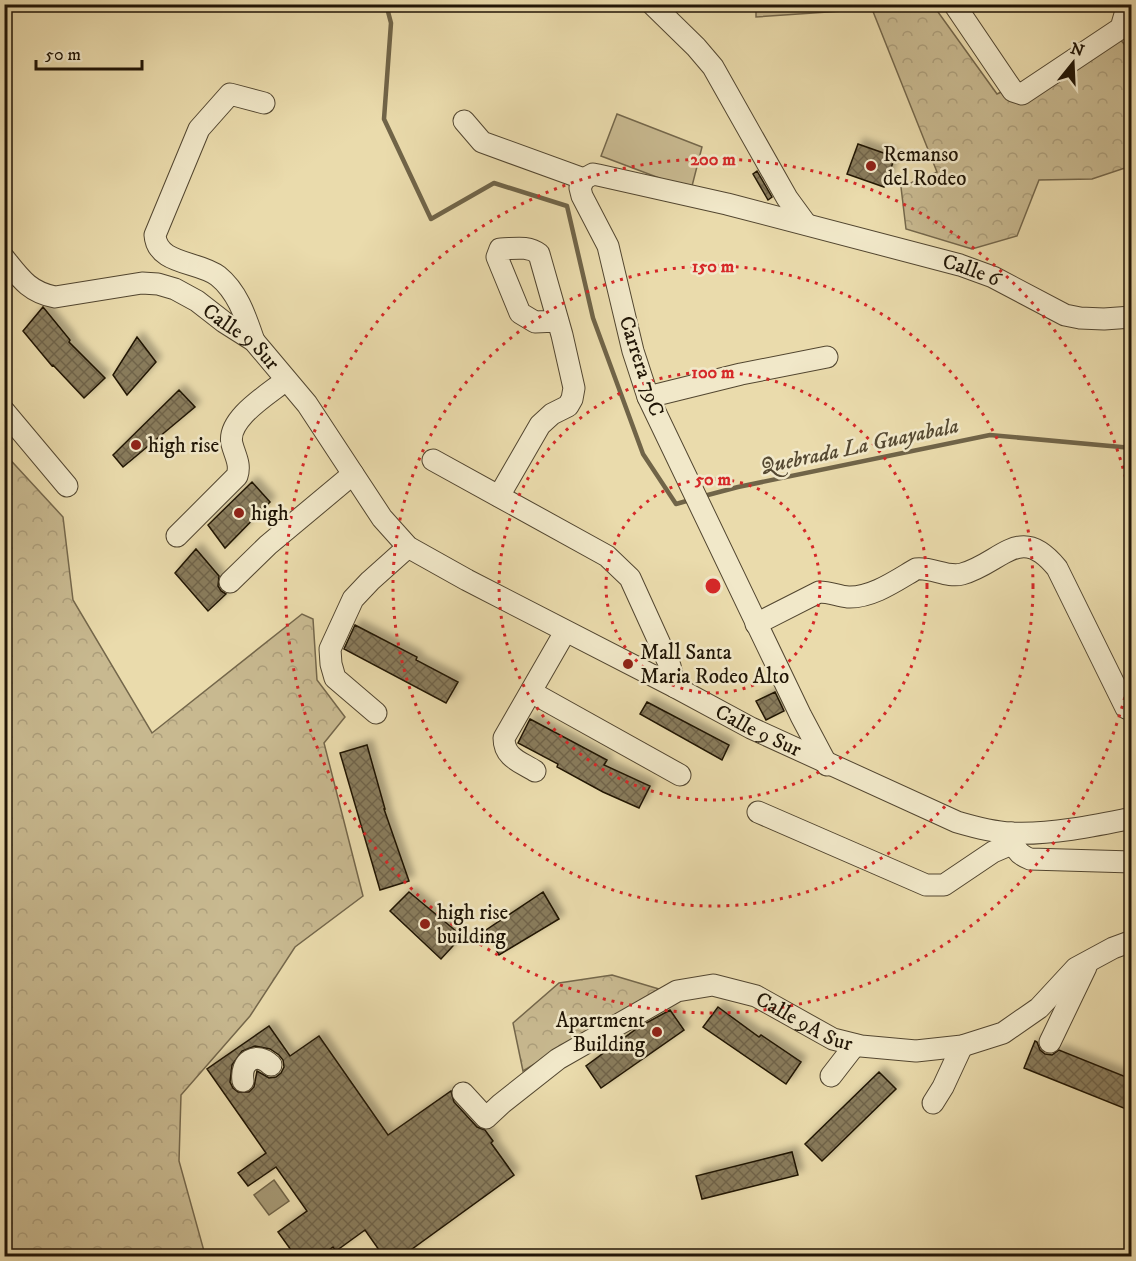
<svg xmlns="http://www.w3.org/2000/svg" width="1136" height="1261" font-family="'IM FELL DW Pica',serif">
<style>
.forest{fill:url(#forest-crowns);stroke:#74674b;stroke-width:1.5}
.pitch{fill:#c8b990;stroke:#74674b;stroke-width:1.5}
.water{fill:#a59874;stroke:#706448;stroke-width:1.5}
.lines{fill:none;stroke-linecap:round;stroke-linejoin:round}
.stream{stroke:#706448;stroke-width:4.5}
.building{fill:url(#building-cross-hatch);stroke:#201506;stroke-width:1.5;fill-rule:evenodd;filter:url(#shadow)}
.minor-casing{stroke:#524630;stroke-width:23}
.minor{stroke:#f1e8c9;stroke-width:21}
.ring{fill:none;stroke:#d62828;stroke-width:3;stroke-dasharray:3 6}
.poi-dot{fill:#8f2418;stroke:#f1e8c9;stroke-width:2}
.labels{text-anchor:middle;stroke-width:5;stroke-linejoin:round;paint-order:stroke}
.poi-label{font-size:21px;fill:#201506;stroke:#f1e8c9;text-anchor:start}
.street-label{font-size:21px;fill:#201506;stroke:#f1e8c9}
.water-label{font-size:22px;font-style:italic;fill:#554932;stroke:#f1e8c9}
.centre{fill:#d62828;stroke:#f1e8c9;stroke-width:3}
.ring-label{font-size:18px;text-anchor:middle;font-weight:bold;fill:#d62828;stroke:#f1e8c9;stroke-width:5;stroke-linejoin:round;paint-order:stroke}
</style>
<defs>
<pattern id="forest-crowns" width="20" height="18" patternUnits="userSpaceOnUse" patternTransform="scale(1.5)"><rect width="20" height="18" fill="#c8b990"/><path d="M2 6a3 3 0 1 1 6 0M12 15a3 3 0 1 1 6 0" fill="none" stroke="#ac9e7b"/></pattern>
<pattern id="building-cross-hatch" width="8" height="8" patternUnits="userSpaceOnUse" patternTransform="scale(1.5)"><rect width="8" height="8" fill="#897c5c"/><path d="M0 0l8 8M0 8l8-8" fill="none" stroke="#70644a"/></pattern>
<filter id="shadow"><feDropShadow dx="5.5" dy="-5.5" stdDeviation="3" flood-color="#0004"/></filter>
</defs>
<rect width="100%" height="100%" fill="#eadbac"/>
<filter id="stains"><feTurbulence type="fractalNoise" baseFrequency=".00333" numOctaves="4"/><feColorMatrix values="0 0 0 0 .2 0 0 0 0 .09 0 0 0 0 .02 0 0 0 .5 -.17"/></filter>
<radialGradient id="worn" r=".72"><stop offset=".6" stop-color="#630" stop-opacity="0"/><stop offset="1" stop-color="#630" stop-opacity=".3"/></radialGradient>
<path class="forest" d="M756,5H933L997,94L1118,37L1131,52V166L1092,179L1039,180L1017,236L972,249L906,229L901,187L937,172L872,9L756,17Z
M4,453L63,517L73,600L152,733L302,614L313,619L317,680L345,717L324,743L363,896L295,947L250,1016L181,1095L179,1161L204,1251L200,1256H5Z
M612,975L659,989L523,1071L513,1023L559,983Z"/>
<path class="pitch" d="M617,114L702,147L691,190L601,156Z"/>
<path class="water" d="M274,1180L289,1201L269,1215L254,1195Z"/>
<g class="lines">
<path class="stream" d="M386,4L391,23L384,119L431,219L494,183L567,206L593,318L643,454L676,504L690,500
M704,496L738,487L990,435L1132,448"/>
</g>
<path class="building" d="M858,144L895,157L884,187L847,174Z
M757,171L772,197L768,200L753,174Z
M43,307L70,340L69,342L105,378L84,398L53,365L52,366L23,331Z
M137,337L156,362L127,395L113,375Z
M179,390L195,407L123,467L113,455Z
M252,482L270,502L225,548L208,525Z
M196,549L219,576L218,586L221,591L226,594L208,611L175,573Z
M355,625L417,657L416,660L458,682L446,703L344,649Z
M775,692L784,711L766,720L756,701Z
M647,702L729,745L722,760L640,714Z
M530,719L607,760L604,765L650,786L639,808L603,792L557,767L558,764L518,743Z
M367,745L385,809H384L409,881L380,890L340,753Z
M409,892L462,936L441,959L390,911Z
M543,892L559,919L499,955L486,930Z
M718,1007L759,1037L761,1035L801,1062L786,1084L703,1027Z
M670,1010L684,1030L601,1088L586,1066L639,1027Z
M269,1026L290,1056L319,1036L388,1135L451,1091L454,1102L477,1127L485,1130L493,1141L491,1143L514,1175L401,1257H384L365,1230L336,1251L333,1247L319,1257H296L278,1232L307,1211L276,1167L248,1186L238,1173L266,1153L207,1069ZM255,1046L270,1049L279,1055L283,1060L284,1067L281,1073L276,1077L269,1078L257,1071L254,1087L249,1092H238L233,1088L230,1082L232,1065L242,1051Z
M1035,1041L1037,1042L1040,1050L1045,1054L1052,1055L1059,1050L1131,1079V1111L1024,1068Z
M879,1072L896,1089L822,1161L805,1144Z
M792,1152L798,1175L702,1199L696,1176Z"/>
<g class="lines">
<g class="minor-casing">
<g id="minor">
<path d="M652,4L696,47L713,67L787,198L806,224"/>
<path d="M954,4L1013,91L1022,94L1121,28L1128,4"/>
<path d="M464,121L482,142L584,179"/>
<path id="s1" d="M4,258C20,278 29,292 55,297L142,283L158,284L175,289L197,301L224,322L254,341L307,404L382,518L408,547L467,580L675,687L751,728L957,822C974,827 992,832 1011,833C1049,835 1094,826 1132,818"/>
<path d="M254,341C246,318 238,292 218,276C199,261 157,265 155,235L199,129L230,94L264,103"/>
<path d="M648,397L741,374L827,357"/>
<path d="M4,411L67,486"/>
<path d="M433,460L607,556L630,578L670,666L675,687"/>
<path d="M499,496L540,425L552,414L568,406L572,399L574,388L562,335L539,254C528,245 513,249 500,249L497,257L520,313L535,322L558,321"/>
<path d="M177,536L237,476C241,464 235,456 232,444C226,419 269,394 286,380"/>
<path d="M230,582L268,545L353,474"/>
<path d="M756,624L819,592C830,592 838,596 848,597C872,598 897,580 916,569C932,567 947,578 962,574C1002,563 1020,522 1057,568L1126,708"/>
<path d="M531,692L680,775"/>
<path d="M376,713L335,678L331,664L330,649L353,599L370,581L408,547"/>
<path id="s2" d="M827,765L801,716L648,397L633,351L608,246L582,196L580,188L584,179L593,174L598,175L727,204L960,265L993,277L1065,315L1080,318L1104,319L1132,317"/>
<path d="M535,771C521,762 504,758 504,738L565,632"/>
<path d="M758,812L926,885H944L993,852L1014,843"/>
<path d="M1011,833C1015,847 1016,854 1030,859L1132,862"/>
<path d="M1050,1042L1086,967"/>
<path d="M831,1076L855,1045"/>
<path d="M243,1081C240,1061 256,1051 271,1065"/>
<path id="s3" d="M463,1093L486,1118L501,1104L558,1059L677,991L713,985L756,996L833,1039L861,1046L916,1051L962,1046L1003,1033L1039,1008L1076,968L1113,948L1132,941"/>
<path d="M933,1103L943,1087L962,1046"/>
</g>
</g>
<use href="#minor" class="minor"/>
</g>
<g class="ring">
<circle cx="713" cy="586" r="107"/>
<circle cx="713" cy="586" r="214"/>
<circle cx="713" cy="586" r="320"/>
<path d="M1131 671A427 427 0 1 1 1131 501"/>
</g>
<g class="poi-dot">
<circle cx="871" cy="166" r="6"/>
<circle cx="136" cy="445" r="6"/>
<circle cx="239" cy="513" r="6"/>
<circle cx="628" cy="664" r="6"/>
<circle cx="425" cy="924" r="6"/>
<circle cx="657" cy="1032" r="6"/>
</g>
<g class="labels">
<g class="poi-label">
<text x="883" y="161">Remanso<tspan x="883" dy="24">del Rodeo</tspan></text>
<text x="148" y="452">high rise</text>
<text x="251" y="520">high</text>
<text x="640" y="659">Mall Santa<tspan x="640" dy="24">Maria Rodeo Alto</tspan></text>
<text x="437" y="919">high rise<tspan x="437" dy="24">building</tspan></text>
<text x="645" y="1027" text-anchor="end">Apartment<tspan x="645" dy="24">Building</tspan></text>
</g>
<g class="street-label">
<text dy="7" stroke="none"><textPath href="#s2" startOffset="1041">Calle 6</textPath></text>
<text dy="7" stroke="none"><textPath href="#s1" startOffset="270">Calle 9 Sur</textPath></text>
<text transform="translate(642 366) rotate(72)" y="7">Carrera 79C</text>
<text dy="7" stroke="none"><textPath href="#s1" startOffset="936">Calle 9 Sur</textPath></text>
<text dy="7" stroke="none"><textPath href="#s3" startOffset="400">Calle 9A Sur</textPath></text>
</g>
<g class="water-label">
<text transform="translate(859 445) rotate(-12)" y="8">Quebrada La Guayabala</text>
</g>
</g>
<circle cx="713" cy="586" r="9" class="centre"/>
<g class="ring-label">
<text x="713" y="165">200 m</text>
<text x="713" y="272">150 m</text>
<text x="713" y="378">100 m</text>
<text x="713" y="485">50 m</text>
</g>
<rect width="1136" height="1261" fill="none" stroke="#eadbac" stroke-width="24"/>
<rect x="6" y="6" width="1124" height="1249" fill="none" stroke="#201506" stroke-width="3"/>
<rect x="12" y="12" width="1112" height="1237" fill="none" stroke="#201506" stroke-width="1.5"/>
<g transform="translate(1073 63) rotate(18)" stroke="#f1e8c9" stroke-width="4.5" paint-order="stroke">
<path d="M0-4.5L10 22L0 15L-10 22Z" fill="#201506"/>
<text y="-9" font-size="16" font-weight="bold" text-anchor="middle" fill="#201506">N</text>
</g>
<path d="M36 60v9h106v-9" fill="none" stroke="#201506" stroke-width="3"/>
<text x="45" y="60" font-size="18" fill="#201506" stroke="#f1e8c9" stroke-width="4.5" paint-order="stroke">50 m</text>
<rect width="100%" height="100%" filter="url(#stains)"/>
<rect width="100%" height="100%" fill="url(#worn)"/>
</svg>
